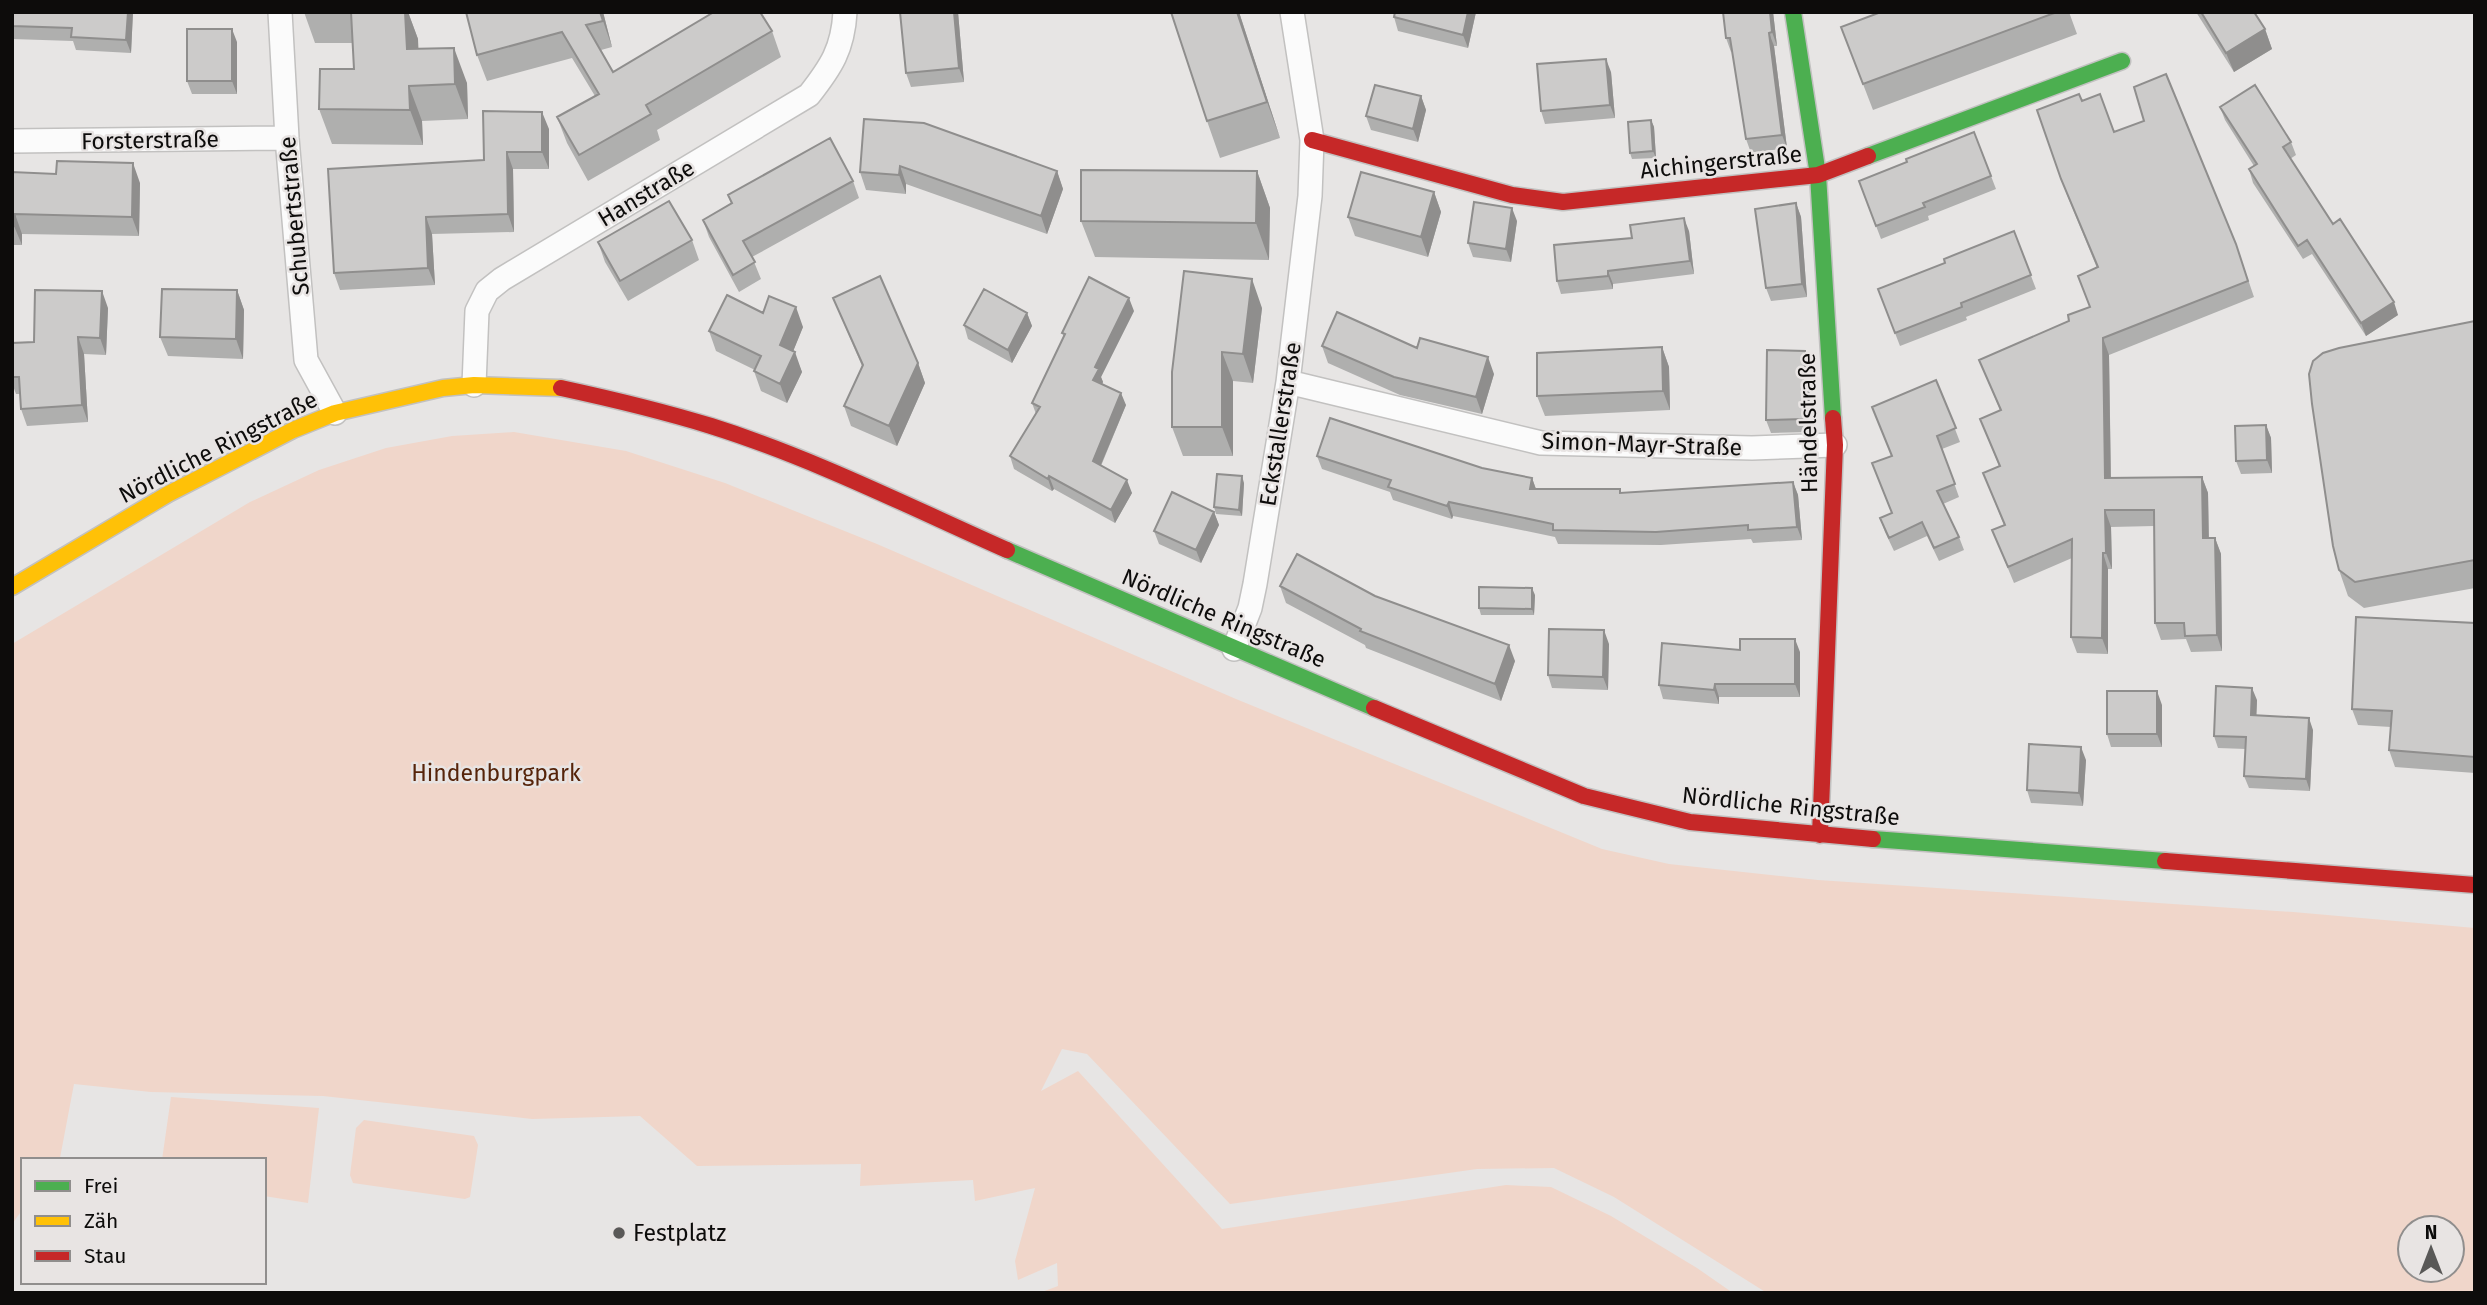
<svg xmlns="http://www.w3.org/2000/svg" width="2487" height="1305" font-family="'Fira Sans',sans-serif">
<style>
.green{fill:#f0d6ca;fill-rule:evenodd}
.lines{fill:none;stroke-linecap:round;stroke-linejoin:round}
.street-casing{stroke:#c2c1c0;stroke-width:26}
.fast-casing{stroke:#c2c1c0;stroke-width:19}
.slow-casing{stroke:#c2c1c0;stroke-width:19}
.jam-casing{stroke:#c2c1c0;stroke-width:19}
.street{stroke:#fbfbfb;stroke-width:23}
.fast{stroke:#4caf50;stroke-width:16}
.slow{stroke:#ffc107;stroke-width:16}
.jam{stroke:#c62828;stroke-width:16}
.wall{fill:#afafae}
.shaded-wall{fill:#8f8e8d}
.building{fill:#cccbca;stroke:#8f8e8d;stroke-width:2}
.poi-dot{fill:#595857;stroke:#e8e4e3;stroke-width:2.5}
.labels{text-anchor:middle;stroke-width:5;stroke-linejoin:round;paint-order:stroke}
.street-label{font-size:23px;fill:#0d0c0b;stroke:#e8e4e3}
.park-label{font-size:23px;fill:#56240a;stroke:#e8e4e3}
.poi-label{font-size:23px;fill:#0d0c0b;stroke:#e8e4e3;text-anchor:start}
</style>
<rect width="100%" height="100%" fill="#e7e5e4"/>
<path class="green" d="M514,432L626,451L725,483L877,544L1236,699L1602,849L1669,864L1818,880L2293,912L2475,928V1293H1767L1614,1197L1554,1168L1477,1169L1230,1204L1087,1054L1062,1049L1041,1091L1078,1071L1222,1229L1506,1185L1551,1187L1611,1216L1697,1268L1733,1293H1039L1058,1286L1057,1263L1018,1280L1015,1261L1035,1188L975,1201L973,1180L860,1186L861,1164L697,1166L640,1116L532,1119L323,1096L151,1092L74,1084L60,1158L23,1160V1209L12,1224V644L250,502L319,470L386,448L452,436ZM2410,1228H2452V1270H2410Z
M171,1097L319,1108L308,1203L264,1196V1160H162Z
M364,1120L474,1136L478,1145L470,1197L465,1199L353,1183L350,1175L356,1128Z"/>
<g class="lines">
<g class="street-casing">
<path id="street" d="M280,12L287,138L306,360L335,413
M12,141L287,138
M1288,382L1541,443L1752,448L1835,445
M474,385L477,311L487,291L502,279L809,95C831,67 843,49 845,12
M1234,649L1250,608L1255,584L1288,382L1310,196L1312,140L1292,12"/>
</g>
<g class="fast-casing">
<path id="fast" d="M1793,12L1818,175L1833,418
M1868,156L2122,61
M1007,550L1374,708
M1873,839L2165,861"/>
</g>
<g class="slow-casing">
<path id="slow" d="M12,587L168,494L293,430L335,413L443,388L474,385L561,388"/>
</g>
<g class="jam-casing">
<path id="jam" d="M1312,140L1512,195L1563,202L1818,175L1868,156
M561,388C612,399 662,411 711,426C813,458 910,507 1007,550
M1374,708L1584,796L1690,822L1873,839
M1820,835L1835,445L1833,418
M2165,861L2475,885"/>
</g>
<use href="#street" class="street"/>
<use href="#fast" class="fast"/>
<use href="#slow" class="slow"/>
<use href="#jam" class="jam"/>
</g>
<path class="wall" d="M12,12H133L131,53L76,50L73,41L12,39Z
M304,12H408L418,39V49L467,83L468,119L422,121L423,145L332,144L319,109L354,69L353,43H315Z
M466,12H603L612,47L601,50L613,72L772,31L781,57L657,130L660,140L588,181L567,143L557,117L595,96L572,58L487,81L477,55Z
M958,12L964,82L911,87L906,73Z
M1239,12L1280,138L1220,158L1207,121Z
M1476,12L1468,48L1398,31L1394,17Z
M1773,12L1777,46H1774L1787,148L1751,153L1746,139L1732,51L1731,52L1726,38Z
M1881,12H2069L2077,34L1873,110L1841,27Z
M2196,12H2254L2265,29L2272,49L2234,72Z
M237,42V94H192L187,81Z
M1611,72L1615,118L1545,124L1541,111Z
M1421,96L1426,110L1418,142L1371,130L1366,116Z
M2082,101L2236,244L2254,297L2109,355L2111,478L2202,477L2208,493L2209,538H2215L2221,554L2222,651L2191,652L2186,639L2161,640L2155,623L2154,526L2111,527L2112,569H2108V654L2077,653L2071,637L2072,558L2014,583L1992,530L2004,525L1983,473L1999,466L1980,419L2000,410L1979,360L2069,321L2089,307L2097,268L2067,195L2037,110Z
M2220,107L2291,142L2296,155L2290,159L2333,224L2398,315L2366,336L2312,254L2303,259L2253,183L2249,169L2254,166L2225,120Z
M864,119L1057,171L1063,189L1047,234L906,184V194L866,190L860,172Z
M1651,120L1654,127L1656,158L1632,159L1630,153Z
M549,129V169H513L514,232L432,234L435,285L340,290L334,273L484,160Z
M1974,132L1996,189L1928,216L1929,220L1881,239L1859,181L1907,162Z
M1257,171L1270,208L1269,260L1095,257L1081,221Z
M12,172L140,183L139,236L22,234V245H12Z
M853,181L859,198L752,257L761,279L739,292L709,237L703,220L731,204L728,195Z
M1434,192L1441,212L1428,257L1355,236L1348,217Z
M1796,203L1801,217L1807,297L1771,301L1766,288Z
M1517,221L1511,262L1473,257L1468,243Z
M1689,231L1694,274L1613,284V289L1561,294L1557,281L1632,238Z
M2014,231L2036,289L1966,317L1967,320L1900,346L1878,289L1945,263Z
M692,240L699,260L628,301L605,262L598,242Z
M237,290L244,310L243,359L168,356L160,337Z
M833,298L918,363L925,383L897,446L851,426L844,406L862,366L841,317Z
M108,308L106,355L84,354L88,422L27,426L21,409L20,394H16L12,383V343L34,342Z
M1262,308L1253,383L1233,381V456H1183L1172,427V372Z
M1134,311L1101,377L1103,382L1102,384L1126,405L1101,466L1132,493L1115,523L1054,489L1052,491L1014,469L1010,456L1036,414L1032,403L1064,337L1062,333Z
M763,313L803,327L793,351L802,372L787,403L761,391L754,371L755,370L716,351L709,331Z
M1027,313L1032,326L1012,363L968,339L964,325Z
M2475,321V588L2364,608L2348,596L2339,570Z
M1322,346L1417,348L1494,374L1482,414L1400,395L1328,363Z
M1662,347L1669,367L1670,410L1545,416L1537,396Z
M1805,351L1810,365L1809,432L1771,433L1766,420Z
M1936,380L1960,442L1942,449L1959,497L1943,504L1959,537L1964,550L1939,561L1927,536L1894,551L1885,532L1880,518L1892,513L1872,463L1891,456Z
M2266,425L2271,438L2272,473L2241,474L2236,461Z
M1317,456L1482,468L1532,478L1536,489L1622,493L1793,482L1798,495L1802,540L1753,543L1751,539L1661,545L1558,544L1555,537L1453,516L1452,519L1393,500L1390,492L1322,469Z
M1244,483L1242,516L1216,514L1214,507Z
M1214,512L1219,525L1201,563L1159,544L1154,531Z
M1280,586L1375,596L1515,661L1501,701L1366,648L1365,645L1286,603Z
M1535,595L1534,615H1481L1479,608Z
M2475,623V773L2395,767L2389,750L2391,727L2358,725L2352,709Z
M1609,644L1608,690L1552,688L1548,675Z
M1740,650L1800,652V697H1719V704L1663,699L1659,685Z
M2257,700L2256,716L2313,730L2310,791L2249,788L2244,776L2246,749L2218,748L2214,736Z
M2162,705V747H2111L2107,734Z
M2086,760L2083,806L2031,803L2027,790Z"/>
<path class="shaded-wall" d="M128,12H133L131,53L126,40Z
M397,12H408L418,39L420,84L407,49Z
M600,12H603L612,47L603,21Z
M954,12H958L964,82L959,68Z
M1237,12H1239L1280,138L1267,102Z
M1468,12H1476L1468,48L1463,35Z
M1770,12H1773L1777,46L1772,32Z
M232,29L237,42V94L232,81Z
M2265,29L2272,49L2234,72L2226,53Z
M1769,33L1774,46L1787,148L1782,135Z
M454,48L467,83L468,119L455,84Z
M1606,59L1611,72L1615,118L1610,105Z
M409,86L422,121L423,145L410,110Z
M1421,96L1426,110L1418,142L1413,129Z
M542,112L549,129V169L542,152Z
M1651,120L1654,127L1656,158L1653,151Z
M507,152L513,169L514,232L508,214Z
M133,163L140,183L139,236L132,217Z
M900,166L906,184V194L899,175Z
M1057,171L1063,189L1047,234L1041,216Z
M1257,171L1270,208L1269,260L1256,223Z
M1434,192L1441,212L1428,257L1421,237Z
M1796,203L1801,217L1807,297L1802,284Z
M1512,208L1517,221L1511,262L1506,249Z
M15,214L22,234V245L14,226Z
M426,217L432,234L435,285L428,268Z
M1684,218L1689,231L1694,274L1690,261Z
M1608,271L1613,284V289L1608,276Z
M1252,279L1262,308L1253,383L1243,354Z
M237,290L244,310L243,359L236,339Z
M102,291L108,308L106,355L100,338Z
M1129,298L1134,311L1101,377L1103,382L1098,393L1093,380L1095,367Z
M2394,302L2398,315L2366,336L2361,323Z
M796,307L803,327L788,364L780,345Z
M1027,313L1032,326L1012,363L1008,350Z
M78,337L84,354L88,422L82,405Z
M2103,338L2109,355L2111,494L2105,478Z
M1662,347L1669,367L1670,410L1663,391Z
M1805,351L1810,365L1809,432L1804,419Z
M795,352L802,372L787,403L780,384Z
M1222,352L1233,381V456L1222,427Z
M1488,357L1494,374L1482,414L1476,397Z
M918,363L925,383L897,446L889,426Z
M1121,393L1126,405L1097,474L1093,461Z
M2266,425L2271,438L2272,473L2267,460Z
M1049,476L1054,489L1052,491L1048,479Z
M1242,476L1244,483L1242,516L1239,510Z
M2202,477L2208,493L2209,554L2203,538Z
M1532,478L1537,492L1530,489Z
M1127,480L1132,493L1115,523L1111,510Z
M1793,482L1798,495L1802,540L1797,527Z
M1449,502L1453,516L1452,519L1447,506Z
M2105,510L2111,527L2112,569L2106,553Z
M1214,512L1219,525L1201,563L1196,550Z
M2215,538L2221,554L2222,651L2217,635Z
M2103,553L2108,569V654L2102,638Z
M1532,588L1535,595L1534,615L1532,609Z
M1604,630L1609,644L1608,690L1603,677Z
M1795,639L1800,652V697L1795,684Z
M1509,645L1515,661L1501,701L1495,684Z
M1715,684L1719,697V704L1714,690Z
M2252,688L2257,700L2256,727L2251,715Z
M2157,691L2162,705V747L2157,734Z
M2309,718L2313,730L2310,791L2306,779Z
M2081,747L2086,760L2083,806L2079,793Z"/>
<path class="building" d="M12,12H128L126,40L71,37L72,28L12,26Z
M351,12H405L407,49L454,48L455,84L409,86L410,110L319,109L320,69H354Z
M466,12H600L603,21L586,25L613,72L714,12H760L772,31L646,105L651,114L579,155L557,117L599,94L562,32L477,55Z
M900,12H954L959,68L906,73Z
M1171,12H1237L1267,102L1207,121Z
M1395,12H1468L1463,35L1394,17Z
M1723,12H1770L1772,32L1769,33L1782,135L1746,139L1730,38H1726Z
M1881,12H2057L1863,84L1841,27Z
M2201,12H2254L2265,29L2226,53Z
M187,29H232V81H187Z
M1606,59L1610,105L1541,111L1537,64Z
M2166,74L2236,244L2248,281L2103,338L2105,478L2202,477L2203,538H2215L2217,635L2185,636L2184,623H2155L2154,510H2105L2106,553H2103L2102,638L2071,637L2072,539L2008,567L1992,530L2005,525L1983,473L2000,466L1980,419L2001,410L1979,360L2069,321L2068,315L2090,307L2078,276L2098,267L2061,179L2037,110L2079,94L2082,101L2100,94L2114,132L2144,121L2134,87Z
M1375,85L1421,96L1413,129L1366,116Z
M2255,85L2291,142L2283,147L2333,224L2340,219L2394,302L2361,323L2307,240L2298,246L2249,169L2257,164L2220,107Z
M483,111L542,112V152H507L508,214L426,217L428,268L334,273L328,169L484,160Z
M864,119L924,123L1057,171L1041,216L900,166L899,175L860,172Z
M1651,120L1653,151L1630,153L1628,122Z
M1974,132L1991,176L1923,203L1925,207L1876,226L1859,181L1907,162L1906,159Z
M830,138L853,181L743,241L755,262L733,275L703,220L732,203L728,195Z
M57,161L133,163L132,217L15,214L14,226H12V172L56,174Z
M1081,170L1257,171L1256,223L1081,221Z
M1361,172L1434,192L1421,237L1348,217Z
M669,201L692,240L620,281L598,242Z
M1474,202L1512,208L1506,249L1468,243Z
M1796,203L1802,284L1766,288L1755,209Z
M1684,218L1690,261L1608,271V276L1557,281L1554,245L1632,238L1630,225Z
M2014,231L2031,275L1961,303L1962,307L1895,333L1878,289L1945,263L1944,259Z
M1184,271L1252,279L1243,354L1222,352V427H1172V372Z
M880,276L918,363L889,426L844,406L863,365L833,298Z
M1089,277L1129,298L1095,367L1099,369L1093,380L1121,393L1093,461L1127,480L1111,510L1049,476L1048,479L1010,456L1040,407L1032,403L1065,334L1062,333Z
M162,289L237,290L236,339L160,337Z
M984,289L1027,313L1008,350L964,325Z
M35,290L102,291L100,338L78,337L82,405L21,409L19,377H12V343L34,342Z
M727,295L763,313L769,296L796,307L780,345L795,352L780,384L754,371L761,356L709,331Z
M1337,312L1417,348L1420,338L1488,357L1476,397L1394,377L1322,346Z
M2475,321V560L2355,582L2339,570L2333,546L2312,404L2309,374L2313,361L2323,353L2339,348Z
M1662,347L1663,391L1537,396V353Z
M1767,350L1805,351L1804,419L1766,420Z
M1936,380L1956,428L1937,436L1955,484L1937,491L1959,537L1934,548L1922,522L1889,538L1880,518L1892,513L1872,463L1892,456L1872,407Z
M1330,418L1482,468L1532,478L1530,489H1620V493L1793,482L1797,527L1748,530V525L1656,532L1553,530V524L1449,502L1447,506L1388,487L1391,480L1317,456Z
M2266,425L2267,460L2236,461L2235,426Z
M1217,474L1242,476L1239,510L1214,507Z
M1172,492L1214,512L1196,550L1154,531Z
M1297,554L1375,596L1509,645L1495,684L1360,631L1361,629L1280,586Z
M1479,587L1532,588V609L1479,608Z
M2356,617L2475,623V757L2389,750L2392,711L2352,709Z
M1549,629L1604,630L1603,677L1548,675Z
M1740,639H1795V684H1715L1714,690L1659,685L1662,643L1740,650Z
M2216,686L2252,688L2251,715L2309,718L2306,779L2244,776L2246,737L2214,736Z
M2107,691H2157V734H2107Z
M2029,744L2081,747L2079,793L2027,790Z"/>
<circle class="poi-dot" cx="619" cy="1233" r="7"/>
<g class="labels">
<g class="street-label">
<text transform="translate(150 140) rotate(-1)" y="8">Forsterstraße</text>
<text transform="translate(1721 162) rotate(-6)" y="8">Aichingerstraße</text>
<text transform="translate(646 193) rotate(-31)" y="8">Hanstraße</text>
<text transform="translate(294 216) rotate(-95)" y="8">Schubertstraße</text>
<text transform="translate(1808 423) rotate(-91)" y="8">Händelstraße</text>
<text transform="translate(1280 424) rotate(-81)" y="8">Eckstallerstraße</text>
<text transform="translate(1642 444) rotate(2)" y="8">Simon-Mayr-Straße</text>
<text transform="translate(218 447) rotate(-27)" y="8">Nördliche Ringstraße</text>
<text transform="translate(1224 618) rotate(23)" y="8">Nördliche Ringstraße</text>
<text transform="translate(1791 806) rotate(6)" y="8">Nördliche Ringstraße</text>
</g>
<g class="park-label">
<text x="496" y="781">Hindenburgpark</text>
</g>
<g class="poi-label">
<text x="633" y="1241">Festplatz</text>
</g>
</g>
<rect width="2487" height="1305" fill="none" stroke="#0d0c0b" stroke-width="28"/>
<rect x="21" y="1158" width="245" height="126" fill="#e8e4e3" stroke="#908e8d" stroke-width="2"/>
<rect x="35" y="1181" width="35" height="10" fill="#4caf50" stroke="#908e8d" stroke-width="2"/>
<text x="84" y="1193" font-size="21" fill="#0d0c0b">Frei</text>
<rect x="35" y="1216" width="35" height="10" fill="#ffc107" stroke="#908e8d" stroke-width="2"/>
<text x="84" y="1228" font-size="21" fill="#0d0c0b">Zäh</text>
<rect x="35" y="1251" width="35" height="10" fill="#c62828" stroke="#908e8d" stroke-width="2"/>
<text x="84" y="1263" font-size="21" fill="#0d0c0b">Stau</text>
<g transform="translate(2431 1249)"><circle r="33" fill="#e8e4e3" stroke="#908e8d" stroke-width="2"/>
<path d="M0-5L12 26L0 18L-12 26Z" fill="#595857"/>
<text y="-10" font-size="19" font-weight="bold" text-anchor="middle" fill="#0d0c0b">N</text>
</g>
</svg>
